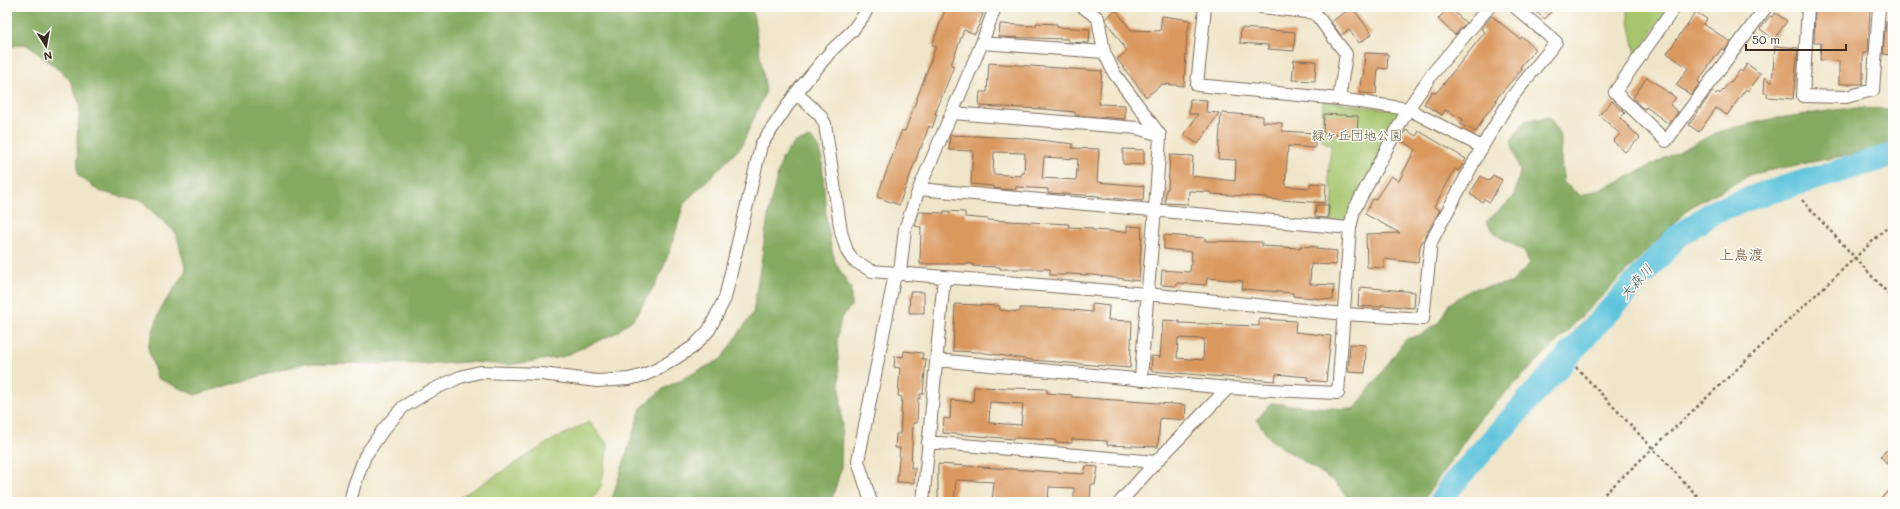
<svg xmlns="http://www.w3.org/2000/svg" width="1900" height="509" font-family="Mali,'Klee One',sans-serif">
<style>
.green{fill:#a6c56d;stroke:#707846}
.forest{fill:#84aa60;stroke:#606a3f}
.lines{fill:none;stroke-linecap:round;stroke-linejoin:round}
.river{stroke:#5fc4dd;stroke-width:24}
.building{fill:#da985d;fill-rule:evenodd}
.minor-casing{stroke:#7a6b5a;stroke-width:14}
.secondary-casing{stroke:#7a6b5a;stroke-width:19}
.path{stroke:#7a6b5a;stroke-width:2.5;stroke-dasharray:3 3;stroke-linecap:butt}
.minor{stroke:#fff;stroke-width:12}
.secondary{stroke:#fce5cf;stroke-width:17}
.labels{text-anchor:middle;stroke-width:3;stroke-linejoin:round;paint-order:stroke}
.park-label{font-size:13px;fill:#5b5836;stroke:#fdfcf7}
.water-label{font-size:14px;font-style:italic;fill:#486061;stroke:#fdfcf7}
.quarter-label{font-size:15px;fill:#735034;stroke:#fdfcf7}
</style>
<rect width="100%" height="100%" fill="#fdfcf7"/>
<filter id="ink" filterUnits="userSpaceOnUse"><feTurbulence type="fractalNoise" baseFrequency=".025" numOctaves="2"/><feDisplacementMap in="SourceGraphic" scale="8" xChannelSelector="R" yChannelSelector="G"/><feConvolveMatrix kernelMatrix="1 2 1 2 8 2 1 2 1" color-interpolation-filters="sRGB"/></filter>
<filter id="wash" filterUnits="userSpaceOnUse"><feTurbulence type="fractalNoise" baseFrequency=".012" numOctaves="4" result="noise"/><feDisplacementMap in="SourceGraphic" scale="16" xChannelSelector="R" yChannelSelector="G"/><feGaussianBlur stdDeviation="0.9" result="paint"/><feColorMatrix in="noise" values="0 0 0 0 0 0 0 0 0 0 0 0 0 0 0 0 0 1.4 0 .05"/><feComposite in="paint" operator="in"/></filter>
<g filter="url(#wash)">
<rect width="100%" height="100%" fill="#efe5c8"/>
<path class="green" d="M1626,7H1670L1636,55Z
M1323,101L1403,111L1347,225L1331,223L1333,193L1328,178L1331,146L1321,140Z
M589,422L608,445L601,486L590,502H453L551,441Z"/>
<path class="forest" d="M7,7H752L766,91L741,147L684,203L671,248L658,280L634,318L616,333L562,357L508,365L469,362L438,364L305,363L195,395L157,378L148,348L160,310L186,270L176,233L142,202L99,191L78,175L77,138L80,105L69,78L26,44L7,47Z
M1851,108L1893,109V144L1877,149L1752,174L1690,207L1480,419L1422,502H1348L1349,500L1335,482L1271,440L1257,420L1271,403L1313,407L1355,409L1406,339L1423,334L1440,321L1449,304L1472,289L1511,283L1530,263L1523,250L1498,236L1486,222L1514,197L1520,172L1511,141L1525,121L1549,117L1561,136V162L1564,183L1581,196L1613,184L1720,131L1771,119Z
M810,138L818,145L822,160L826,216L830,241L835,262L851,289V306L841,318L837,340L842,424L841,469L831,502H611L641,408L663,389L721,359L753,313L770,204L782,158L795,142Z"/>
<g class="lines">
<path class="river" d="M1441,502L1450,487L1593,328L1678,236L1715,211L1759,195L1893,155"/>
</g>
<g id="blocks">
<path class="building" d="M946,7H966L983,14L975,34L964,30L951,65L954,66L935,114H937L932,128L929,126L921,148H920L899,205L877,197L902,130L905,131L936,46L932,45Z
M1352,7L1372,34L1359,43L1349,30L1341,35L1331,22Z
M1449,7L1466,23L1455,35L1438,19Z
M1530,7H1555L1545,19Z
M1815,7H1870L1868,53H1863V84H1839V61L1820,60L1821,43H1814Z
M1116,10L1131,30L1160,31L1162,16L1190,20L1187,35L1184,86L1162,84L1146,97L1117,59L1127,51L1106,21V18Z
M1696,12L1707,19L1703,24L1731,42L1725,50L1722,48L1698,81L1700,83L1691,95L1676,85L1688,68L1667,53Z
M1775,13L1787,21L1774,39L1760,29L1770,16L1772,17Z
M1492,16L1520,39L1522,37L1536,49L1520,67L1522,69L1495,100L1497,101L1484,117L1476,132L1460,124L1463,119L1445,110L1442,115L1424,104L1432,91L1436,93L1485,32L1481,29Z
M1886,21H1893V55L1883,54Z
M1036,23L1057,24V27L1090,29L1089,43L1068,42V39L999,37L1000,24L1036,26Z
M1241,28L1295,32L1294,51L1268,49V45L1240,43Z
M1775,46L1798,48L1793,99L1767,97L1768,93H1764L1765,77L1772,83Z
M1365,53L1388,54L1387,69L1378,68L1376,94L1360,93L1361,78H1363Z
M1294,60L1316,61L1315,81L1292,80Z
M989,63L1102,71L1099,104L1125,105V119L1075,115V112L1044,109L979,106L980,92H987Z
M1747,64L1761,74L1748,91L1746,89L1727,115L1716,108L1699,132L1689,125L1712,92L1716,94L1718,92L1720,94L1730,81L1731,82L1740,70L1742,72Z
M1647,77L1676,98L1670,105L1678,112L1669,124L1646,107L1645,109L1641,107L1633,98Z
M1190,99L1207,100L1206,112L1219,113L1198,144L1184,135L1198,114H1189Z
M1612,101L1625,113L1620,118L1640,138L1625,152L1613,141L1620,134L1599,115Z
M1221,113L1263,116V122L1282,123V131L1315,133V148L1288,146L1285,186L1310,188V183L1326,184L1325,203L1267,199V197L1211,194V192L1189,191L1188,204L1165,203L1166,189H1168L1170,155L1193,156L1192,176L1235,181L1236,160L1218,159Z
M1324,114L1358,116L1357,136L1323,134Z
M1406,130L1416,136L1419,131L1466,159L1459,171L1455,169L1437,202L1434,207L1440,210L1420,246L1418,263L1384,259V268L1367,267L1366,234L1400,233L1365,214L1373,199L1375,200L1391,176L1399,181L1415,149L1400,140Z
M950,135L1022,138L1073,144L1072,148L1099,149L1097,182L1144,186L1143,201L1099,197V196L1048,193V189L1016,187L1015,190L1001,189L994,188V186L971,184L973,151L949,150ZM994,152L1025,153L1024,173H1021V176L993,174ZM1044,157L1078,159L1076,180L1042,178Z
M1123,149L1144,150V165L1123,164Z
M1493,175L1502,180L1490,202L1484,199L1482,202L1470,194L1481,176L1489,181Z
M1316,205H1329L1328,218L1315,217Z
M944,211L965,212V217L988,219V220L1069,224V227L1092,228V230L1127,232V226L1142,227L1139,281L1093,275L1065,274V275H1050V269H1000V267L973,266V264H920L921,227L915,226L919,212L944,213Z
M1164,235L1205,238V241L1262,242V246L1300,248V246L1317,247L1316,249L1337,251L1336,265L1311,264L1310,284L1334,285L1333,300L1293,296V293L1242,289L1243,281L1207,278L1206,285L1177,283V286L1161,285L1162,270L1190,272L1192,252L1164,249Z
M1361,287L1415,292L1414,308L1381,305V307L1358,306L1359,291H1361Z
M910,292H924V313H909Z
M955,304L1000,306V310L1020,312V308L1063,309L1092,312V304L1109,306L1108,320L1132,321L1130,368L1031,360L979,352L953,351Z
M1259,319L1296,321L1295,332L1331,336L1326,382L1308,380V377L1276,374L1275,381L1151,371L1152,356L1160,357L1163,320L1179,321V323L1259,326ZM1178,338L1204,339L1203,360L1177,358Z
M1350,344L1366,345L1365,373L1348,372Z
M904,351L923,353L922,359H926L923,394H920V399L918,398L917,423H913L911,468H915L914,483L897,482L900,448H895L896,434H900L902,397L898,396L900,368L894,367L895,356L903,357Z
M974,387L1047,389V393L1072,395V397L1186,405L1185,420L1160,418L1158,447L1107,445V441L1072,439V443L1055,442V440L1014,438V439L943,433L944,418L950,419L951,400L973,402ZM990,402L1023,404L1021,425L989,423Z
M1893,445V470L1880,456Z
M938,464L1084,474L1086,466L1098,467L1095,485L1091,484L1090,502H1074V488L1049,487L1048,502H992L994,482L956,480L954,502H938Z"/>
</g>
</g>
<g filter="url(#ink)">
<use href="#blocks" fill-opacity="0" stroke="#7a6b5a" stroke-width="1"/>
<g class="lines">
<g class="minor-casing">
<path id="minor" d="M1083,7L1098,18L1104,52L1114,73L1160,135C1156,216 1146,298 1141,379
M1205,7L1197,85L1339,99L1408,109L1482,147
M1261,7L1315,13L1346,54L1339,99
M1675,7L1615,92L1666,141L1766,7
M1808,7L1803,96L1846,97L1873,90L1879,7
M982,43L1104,52
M796,93L820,115L825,124L841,232L847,251L853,260L872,271L1147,294L1345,314L1423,319L1431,242L1482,147L1512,97L1556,42L1515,7
M953,113L1137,128L1160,135
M919,189L1350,228
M937,360L1228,388L1338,393L1350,228L1354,210L1408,109L1432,74L1489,7
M928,442L1156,462
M350,502L354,486L365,456L383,430L403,407L428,392L460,377L480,372L542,374L597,381L629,379L644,375L660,368L693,347L709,330L725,298L761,145L796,93L831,51L852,31L864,15L868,7
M871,502L858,461L894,279L900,272L905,229L919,189L982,43L995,7
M923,502L944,278
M1120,502L1156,462L1228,388"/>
</g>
<g class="secondary-casing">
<path id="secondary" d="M1890,502L1893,499"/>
</g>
<path class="path" d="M1802,200L1893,299
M1576,367L1703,502
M1596,502L1893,222"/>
<use href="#minor" class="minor"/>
<use href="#secondary" class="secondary"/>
</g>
</g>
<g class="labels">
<g class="park-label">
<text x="1357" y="140">緑ヶ丘団地公園</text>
</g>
<g class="water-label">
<text transform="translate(1636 282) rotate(-48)" y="5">大森川</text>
</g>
<g class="quarter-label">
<text x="1741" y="260">上鳥渡</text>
</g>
</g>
<rect width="1900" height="509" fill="none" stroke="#fdfcf7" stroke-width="24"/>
<g transform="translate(46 46) rotate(169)" stroke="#fdfcf7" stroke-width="3" paint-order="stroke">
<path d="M0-3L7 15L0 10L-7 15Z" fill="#3b2a1e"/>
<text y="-6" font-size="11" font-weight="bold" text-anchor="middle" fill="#3b2a1e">N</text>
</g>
<path d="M1746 44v6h100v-6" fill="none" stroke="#3b2a1e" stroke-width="2"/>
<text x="1752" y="44" font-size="12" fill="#3b2a1e" stroke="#fdfcf7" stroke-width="3" paint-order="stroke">50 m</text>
</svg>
